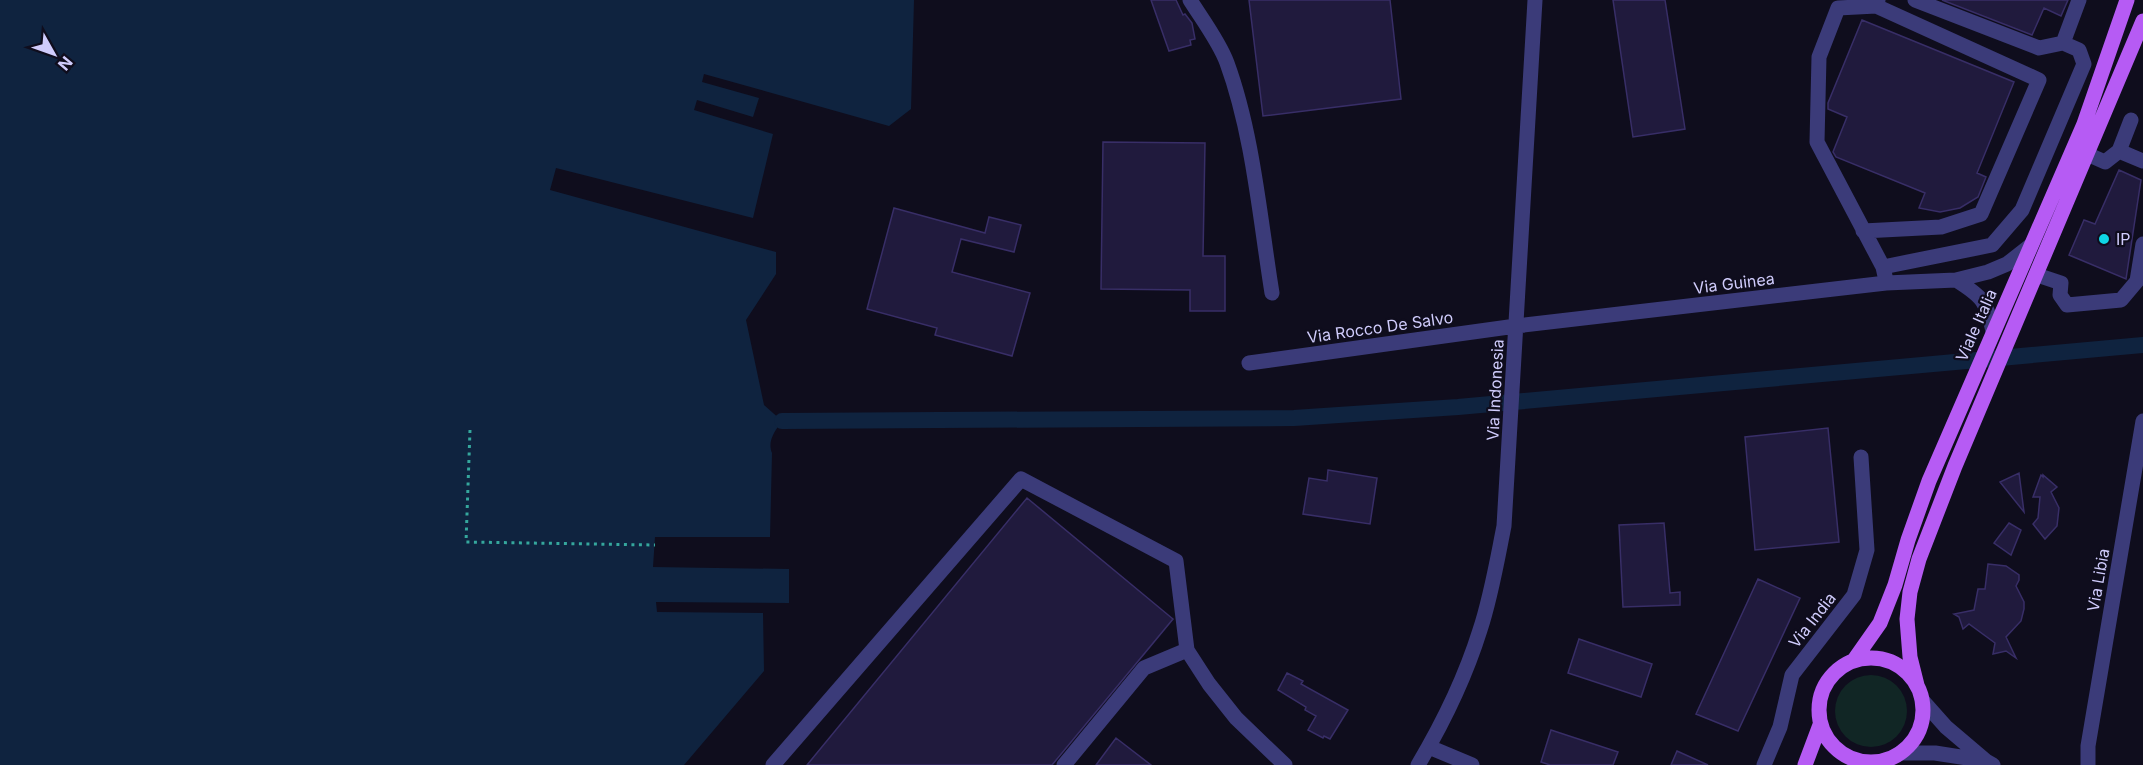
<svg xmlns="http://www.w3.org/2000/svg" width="2143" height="765" font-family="Inter,sans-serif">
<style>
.green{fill:#112625}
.water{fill:#0f233f}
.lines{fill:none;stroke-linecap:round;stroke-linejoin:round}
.canal{stroke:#0f233f;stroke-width:16}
.building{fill:#201a3d;stroke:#382e67;stroke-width:1.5}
.path{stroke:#35a79d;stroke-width:3;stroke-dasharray:3 4.5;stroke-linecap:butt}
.minor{stroke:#3b3b79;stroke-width:15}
.major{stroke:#b65bf4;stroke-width:15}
.poi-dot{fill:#0fd6e5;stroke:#0f0d1d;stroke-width:2}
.labels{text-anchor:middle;stroke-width:4.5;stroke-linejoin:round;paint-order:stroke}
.poi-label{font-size:16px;fill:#d0ccfc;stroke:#0f0d1d;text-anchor:start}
.street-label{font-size:16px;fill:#d0ccfc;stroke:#0f0d1d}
</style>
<rect width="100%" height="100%" fill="#0f0d1d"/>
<path class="green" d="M1835 711a36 36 0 1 1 72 0a36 36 0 1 1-72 0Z"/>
<path class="water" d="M0,0H914L911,109L889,126L704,74L702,82L759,98L753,117L697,100L694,110L773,134L753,218L556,168L550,190L776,252V274L746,320L764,405L782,421C775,431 767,441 772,453L770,537H655L653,567L789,569V603L656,602L657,612L763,613L764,671L684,765H0Z"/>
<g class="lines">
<path class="canal" d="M782,421L1294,418L1458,407L2143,345"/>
</g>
<path class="building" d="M1151,0H1176L1183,15L1185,14L1192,23L1195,39L1190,40L1191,45L1169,51Z
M1249,0H1390L1401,99L1263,116Z
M1613,0H1665L1685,129L1633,137Z
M1942,0H2068L2061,16L2044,8L2032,35Z
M1862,20L2014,82L1977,173L1986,177L1978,197L1960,208L1940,212L1919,208L1925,193L1836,157L1833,152L1847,117L1828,109V103Z
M1103,142L1205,143L1203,256H1225V311H1190V290L1101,289Z
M2119,170L2141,180L2126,279L2069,255L2084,220L2095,224Z
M894,208L985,233L989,217L1021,225L1014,252L961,239L952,272L1030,293L1012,356L935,335L937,328L867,309Z
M1828,428L1839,542L1755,550L1745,437Z
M1328,470L1377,478L1370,524L1303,514L1309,478L1327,481Z
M2019,473L2024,512L2000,482Z
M2041,475L2043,477V475L2057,487L2051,492L2059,508L2057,526L2045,539L2033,524L2038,518L2040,497H2033Z
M1027,498L1173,619L1052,765H807Z
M1664,523L1670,593L1680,592V605L1623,607L1619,525Z
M2009,523L2021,530L2011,555L1994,543Z
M1988,564L2006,566L2019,575V580L2016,586L2024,602V609L2021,621L2006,637L2016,658L2006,651L1993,654L1995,643L1969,624L1963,629L1959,617L1954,614L1974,610L1978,589H1985Z
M1758,579L1800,598L1738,731L1696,714Z
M1579,639L1652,664L1641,697L1568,673Z
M1287,673L1303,681L1301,684L1348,710L1330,739L1324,736L1323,738L1308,730L1316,716L1305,710L1306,707L1278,690Z
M1551,730L1618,752L1613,765H1550L1541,762Z
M1116,738L1151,765H1096Z
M1677,751L1708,765H1671Z"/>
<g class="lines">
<path class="path" d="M470,430L466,542L655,545"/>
<path class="minor" d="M1190,0C1202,19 1220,43 1227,63C1253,134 1260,219 1272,293
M1878,0L1876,6L1838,8L1819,57L1817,142L1883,267L1885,276
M2063,43L2079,0
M2119,151L2131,120
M2087,154L2105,162L2119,151L2143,161
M1863,231L1941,227L1981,214L2039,80L1876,6
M1883,267L1992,245L2022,210L2084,64L2079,50L2063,43L2039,48L1915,0
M2037,275L2061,283L2060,295L2067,305L2121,300L2137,281L2143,244
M1956,280C1983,297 1986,301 1993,331
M1249,363L1516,326L1886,283L1956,280L1988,272L2007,264L2030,246
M1922,700L1946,727L1986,761
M1429,747L1472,765
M1900,753H1935L1986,761L1993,765
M773,765L1021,479L1176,561L1187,650L1209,684L1236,718L1285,765
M1064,765L1144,668L1187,650
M1418,765C1443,723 1465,678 1480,630C1491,597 1497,561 1504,526L1535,0
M1764,765L1780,727L1792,675L1854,595L1867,550L1861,457
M2088,765V746L2143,421"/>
<path class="major" d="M1819 710a52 52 0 1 1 104 0a52 52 0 1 1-104 0Z
M1854,660L1880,623L1895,585L1908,540L1929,481L2084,124L2127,0
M1917,685L1910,657L1907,619L1910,592L1919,559L1955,466L2143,21
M1805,765L1820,725"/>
</g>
<circle class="poi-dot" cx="2104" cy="239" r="6"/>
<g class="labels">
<g class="poi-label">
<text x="2116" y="245">IP</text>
</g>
<g class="street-label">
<text transform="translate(1734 283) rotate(-7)" y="6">Via Guinea</text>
<text transform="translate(1976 325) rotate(-66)" y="6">Viale Italia</text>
<text transform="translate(1380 327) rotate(-8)" y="6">Via Rocco De Salvo</text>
<text transform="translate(1495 390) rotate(-87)" y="6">Via Indonesia</text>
<text transform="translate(2098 580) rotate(-80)" y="6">Via Libia</text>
<text transform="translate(1812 620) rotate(-52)" y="6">Via India</text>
</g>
</g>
<g transform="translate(54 54) rotate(130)" stroke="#0f0d1d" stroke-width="4.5" paint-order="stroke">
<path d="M0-4.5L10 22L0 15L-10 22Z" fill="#d0ccfc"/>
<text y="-9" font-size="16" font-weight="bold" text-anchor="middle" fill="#d0ccfc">N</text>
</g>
</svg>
